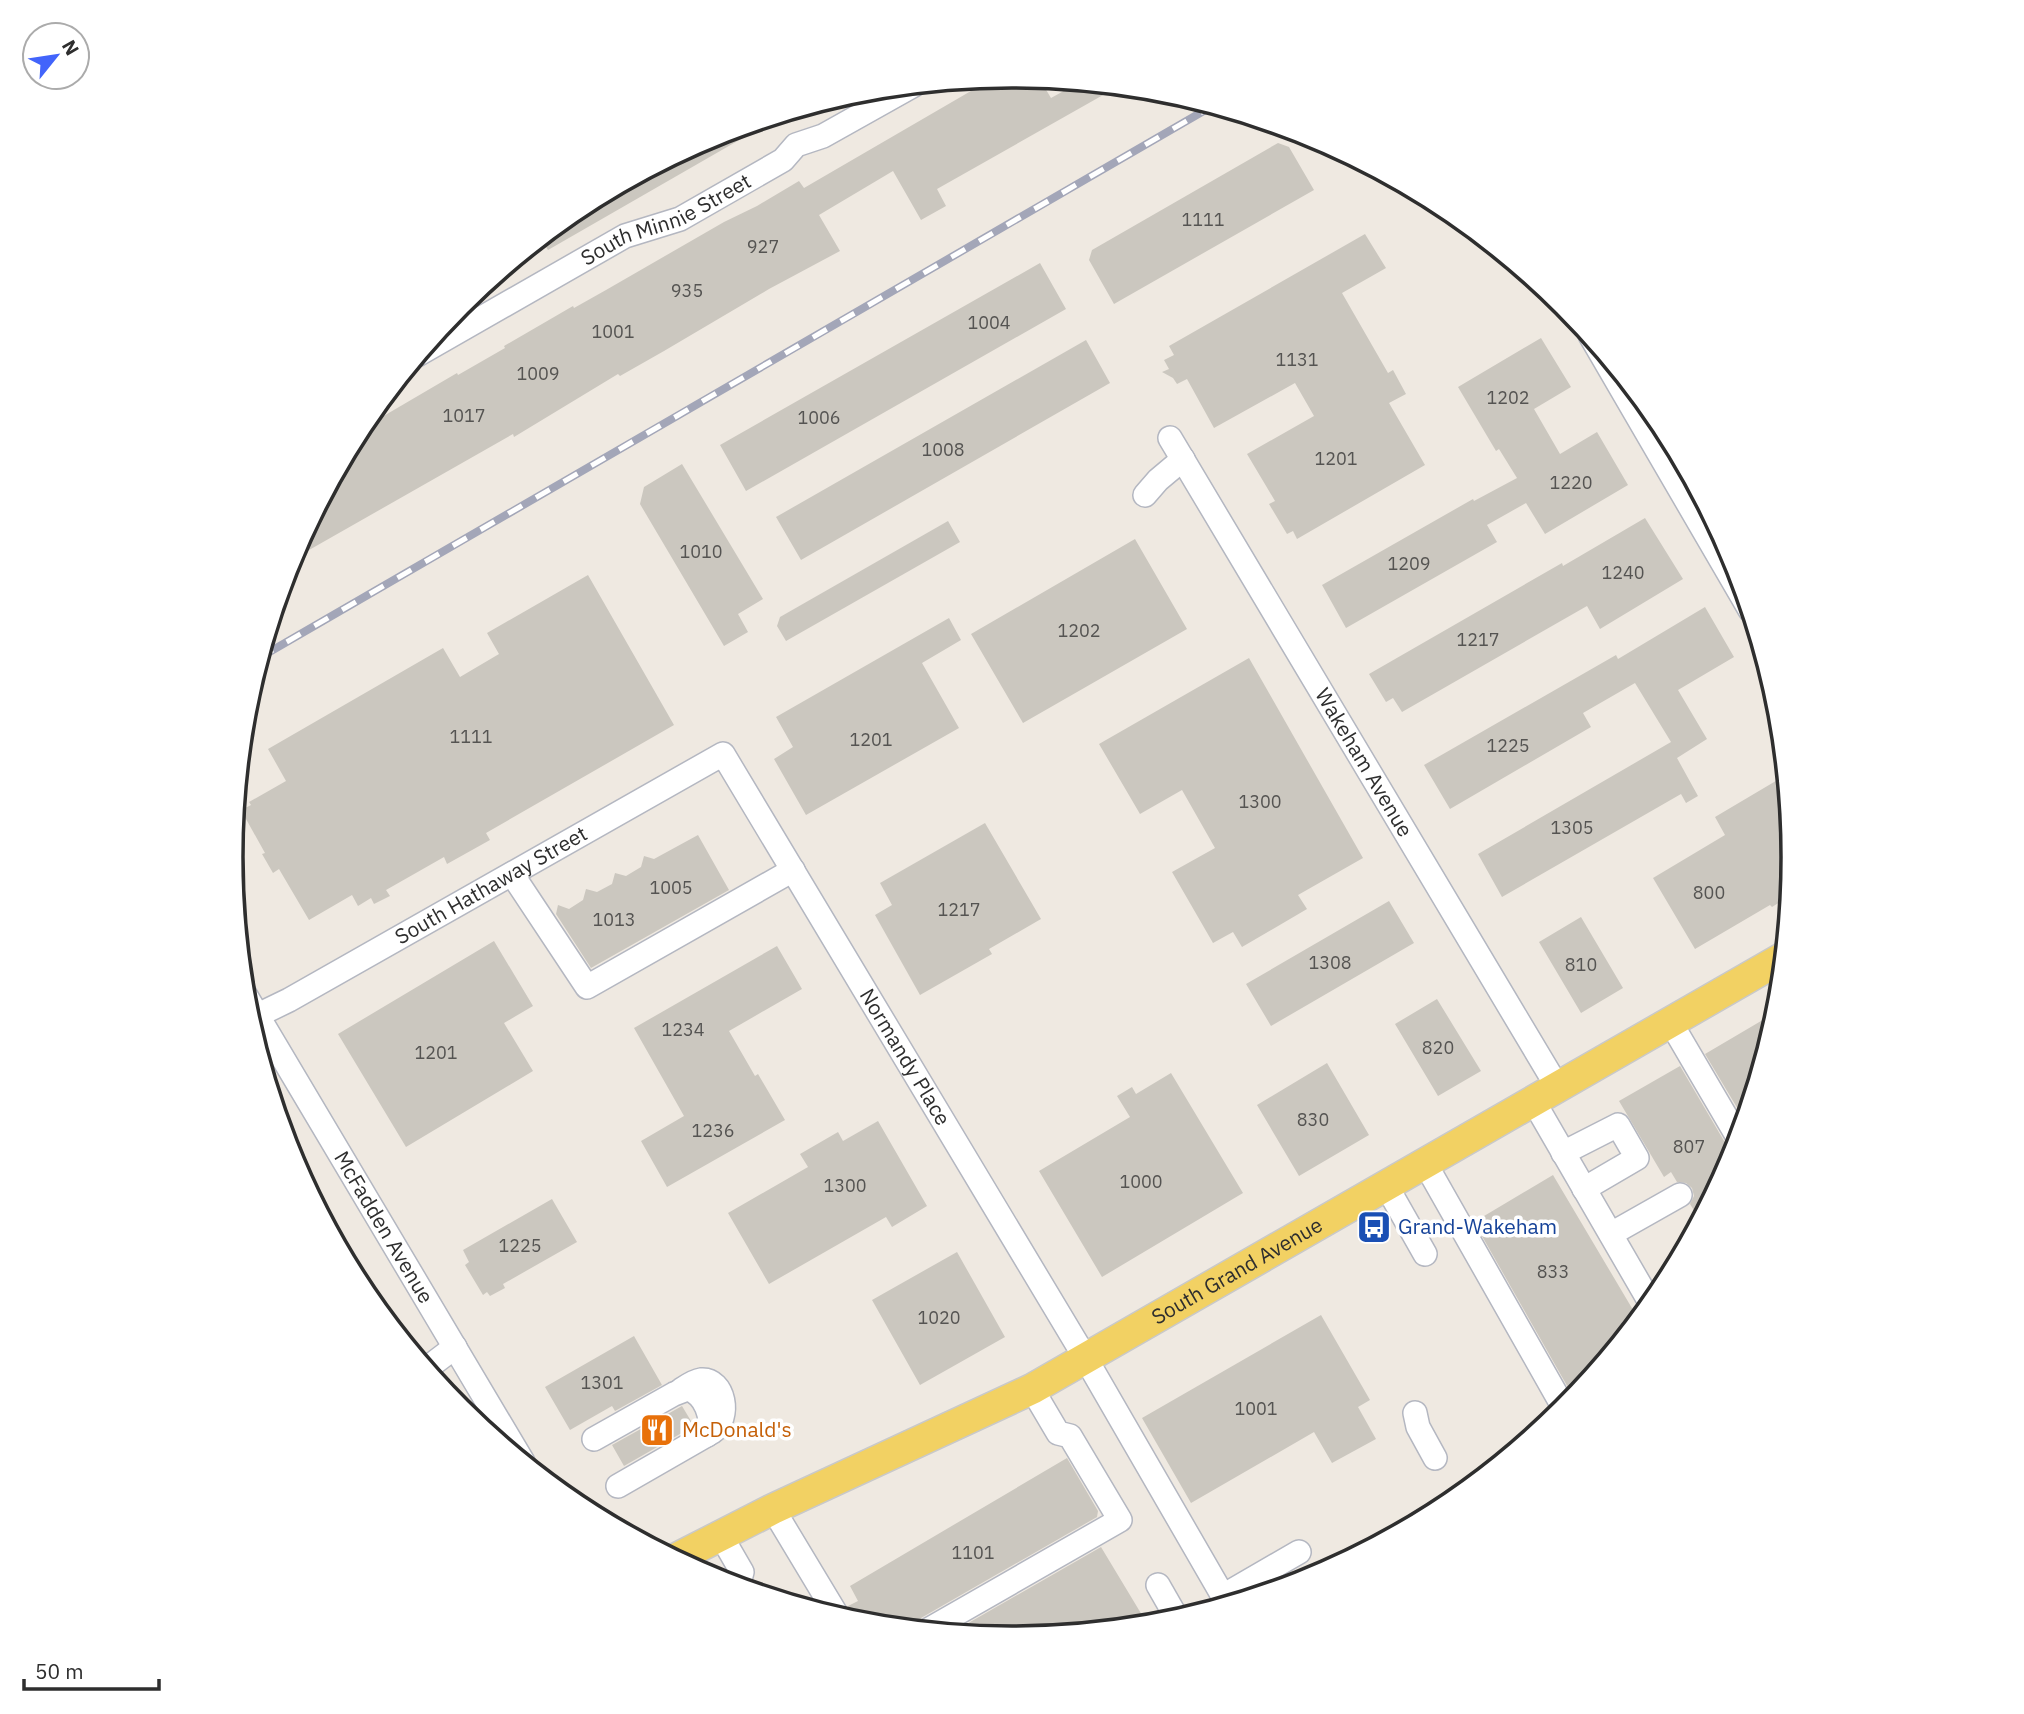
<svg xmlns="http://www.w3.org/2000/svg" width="2024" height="1714" font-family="'IBM Plex Sans',sans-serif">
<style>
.building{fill:#cbc7bf}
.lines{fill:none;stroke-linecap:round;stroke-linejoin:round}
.minor-casing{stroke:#b4b7c1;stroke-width:26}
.major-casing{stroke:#c9c9c9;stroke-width:33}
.minor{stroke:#fff;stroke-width:23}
.major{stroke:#f2d163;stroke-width:30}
.rail-casing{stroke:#a3a6b8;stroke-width:8}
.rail{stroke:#fff;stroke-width:5;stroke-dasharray:16;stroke-linecap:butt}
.labels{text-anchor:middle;stroke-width:7;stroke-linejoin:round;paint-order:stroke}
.number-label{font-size:18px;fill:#555452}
.street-label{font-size:21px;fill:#2e2e2e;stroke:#fff}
.transit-label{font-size:21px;fill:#164399;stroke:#fff;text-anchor:start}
.food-label{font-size:21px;fill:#c56008;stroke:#fff;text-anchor:start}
.rim{fill:none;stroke:#2e2e2e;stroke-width:3.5}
</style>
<rect width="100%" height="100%" fill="#efe9e1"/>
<path class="building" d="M1012,75L1039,78L1051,98L1080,82L1119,86L937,189L946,206L921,220L893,171L819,215L840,251L769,289L664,351L620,376L618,374L514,437L513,434L288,562L358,431L457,373L458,375L505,348L504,346L573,306L574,308L606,290L724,222L757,206L799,181L804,188L995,77Z
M764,119L767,124L548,250L540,238L578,207L713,135Z
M1278,143L1289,147L1314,190L1114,304L1089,260L1092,250Z
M1365,234L1386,268L1342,293L1388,373L1393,370L1406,394L1389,403L1425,465L1297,539L1293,531L1287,534L1269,504L1275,501L1247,454L1314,416L1295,383L1214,428L1187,379L1177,384L1173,378L1162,372L1169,369L1164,360L1174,355L1169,346Z
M1040,263L1066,309L746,491L720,445Z
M1541,338L1571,387L1534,409L1560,454L1597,432L1628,485L1545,534L1526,503L1487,525L1497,542L1346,628L1322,585L1473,499L1474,501L1517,478L1499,449L1496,451L1458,387Z
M1086,340L1110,383L801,560L776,517Z
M682,464L763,599L738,614L748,632L724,646L640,504L644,487Z
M1645,518L1683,579L1600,629L1587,606L1402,712L1393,698L1386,702L1369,674L1562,563L1563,566Z
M948,521L960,542L786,641L777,626L780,617Z
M1135,539L1187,629L1023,723L971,634Z
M588,575L674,725L486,833L490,840L447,864L444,857L386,890L390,896L374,904L371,898L358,906L352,895L309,920L279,869L273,873L262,854L265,853L241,810L251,805L249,802L286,781L268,749L443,648L460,677L499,654L487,633Z
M1705,607L1734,657L1678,690L1707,739L1677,758L1698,796L1686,803L1681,794L1502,897L1478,854L1671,742L1635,683L1583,713L1591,727L1450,809L1424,765L1616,655L1618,659Z
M949,618L961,640L922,663L959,728L806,815L774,759L793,747L776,717Z
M1249,658L1363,858L1298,895L1307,909L1242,947L1233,932L1213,943L1172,872L1215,848L1182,790L1140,814L1099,744Z
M1786,775L1794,857L1790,896L1772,907L1770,905L1695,949L1653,878L1725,835L1715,817Z
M985,823L1041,919L989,949L992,954L920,995L875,915L892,905L880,883Z
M698,835L729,890L591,968L556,914L558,905L569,909L583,900L586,889L597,892L612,884L615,873L626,876L641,867L644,856L654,859Z
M1389,901L1414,943L1271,1026L1246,984Z
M1581,917L1623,988L1581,1013L1539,942Z
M494,941L533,1006L504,1023L533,1071L406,1147L338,1034Z
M777,946L802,989L729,1031L755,1076L758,1074L785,1120L667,1187L641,1141L684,1116L634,1028Z
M1437,999L1481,1071L1438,1096L1395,1024Z
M1778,1011L1764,1057L1745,1121L1705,1054Z
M1327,1063L1369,1135L1299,1176L1257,1105Z
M1680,1066L1727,1146L1735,1152L1700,1220L1690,1204L1694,1196L1692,1188L1686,1183L1677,1182L1671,1172L1664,1177L1619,1101Z
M1171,1073L1243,1193L1102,1277L1039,1171L1130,1117L1117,1096L1132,1087L1136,1094Z
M878,1121L927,1206L892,1227L886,1217L769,1284L728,1213L808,1167L800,1154L838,1132L843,1141Z
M1553,1175L1639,1320L1574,1398L1474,1222Z
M552,1199L577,1242L503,1284L505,1288L490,1296L487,1292L483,1295L465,1265L469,1262L463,1250Z
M957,1252L1005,1337L920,1385L872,1300Z
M1321,1315L1370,1400L1358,1407L1376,1439L1332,1463L1314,1432L1191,1503L1142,1418Z
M634,1336L662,1385L615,1411L612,1406L570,1430L545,1387Z
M682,1406L694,1426L624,1466L612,1445Z
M1067,1458L1098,1511L1097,1517L921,1618L914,1629L857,1623L848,1606L858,1601L850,1586Z
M1101,1547L1148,1625L1012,1639L951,1633Z"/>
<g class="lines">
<g class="minor-casing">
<g id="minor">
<path d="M1590,335L1750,610"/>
<path id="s1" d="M417,355L625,236L680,219L783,160L796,145L823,136L914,85"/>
<path id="s2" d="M1170,438L1558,1088"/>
<path d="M1145,495L1158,480L1183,459"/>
<path d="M512,874L587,987L793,870"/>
<path id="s3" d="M243,991L523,1462"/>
<path id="s4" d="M248,1020L289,1000L723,754L1086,1359L1223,1596L1299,1552"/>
<path d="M1671,1023L1739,1139"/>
<path d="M1534,1102L1651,1304"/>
<path d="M1563,1153L1618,1125L1637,1158L1584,1189"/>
<path d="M1426,1165L1565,1410"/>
<path d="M1387,1187L1425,1254"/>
<path d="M1611,1234L1680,1195"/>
<path d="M426,1369L455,1347"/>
<path d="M1415,1413L1418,1427L1435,1458"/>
<path d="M594,1439L674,1394L687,1389C705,1393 715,1419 707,1435"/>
<path d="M618,1486L712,1432C732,1418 724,1378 701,1380C694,1381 687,1386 681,1390"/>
<path d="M773,1509L838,1617"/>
<path d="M720,1534L742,1572L738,1587"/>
<path d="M1158,1585L1178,1620"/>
<path d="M928,1630L1120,1520L1070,1436L1058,1433L1032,1389"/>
</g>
</g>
<g class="major-casing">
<g id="major">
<path id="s5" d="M675,1559L773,1509L1032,1389L1784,957"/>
</g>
</g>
<use href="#minor" class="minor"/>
<use href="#major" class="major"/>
<g class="rail-casing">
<path id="rail" d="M259,658L1214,105"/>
</g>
<use href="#rail" class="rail"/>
</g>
<defs>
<g id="bus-square" transform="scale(1.75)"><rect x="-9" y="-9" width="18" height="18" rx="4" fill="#1a4fb4" stroke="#fff"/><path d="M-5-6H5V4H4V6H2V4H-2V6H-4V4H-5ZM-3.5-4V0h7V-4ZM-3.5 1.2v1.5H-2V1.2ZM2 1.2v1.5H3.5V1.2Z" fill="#fff"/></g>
<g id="restaurant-square" transform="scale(1.75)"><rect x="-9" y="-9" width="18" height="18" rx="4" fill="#e8710a" stroke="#fff"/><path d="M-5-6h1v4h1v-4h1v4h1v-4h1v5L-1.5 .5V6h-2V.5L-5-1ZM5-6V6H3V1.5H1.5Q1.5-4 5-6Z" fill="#fff"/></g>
</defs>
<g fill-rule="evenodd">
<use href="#bus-square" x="1374" y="1227"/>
<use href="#restaurant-square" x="657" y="1430"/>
</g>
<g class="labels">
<g class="number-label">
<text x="1203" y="226">1111</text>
<text x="763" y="253">927</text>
<text x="687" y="297">935</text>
<text x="989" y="329">1004</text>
<text x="613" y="338">1001</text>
<text x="1297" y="366">1131</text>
<text x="538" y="380">1009</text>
<text x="1508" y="404">1202</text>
<text x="464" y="422">1017</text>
<text x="819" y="424">1006</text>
<text x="943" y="456">1008</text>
<text x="1336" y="465">1201</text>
<text x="1571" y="489">1220</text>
<text x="701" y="558">1010</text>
<text x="1409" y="570">1209</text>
<text x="1623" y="579">1240</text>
<text x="1079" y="637">1202</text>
<text x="1478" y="646">1217</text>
<text x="471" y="743">1111</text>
<text x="871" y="746">1201</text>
<text x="1508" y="752">1225</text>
<text x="1260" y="808">1300</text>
<text x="1572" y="834">1305</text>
<text x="671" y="894">1005</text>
<text x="1709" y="899">800</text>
<text x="959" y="916">1217</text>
<text x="614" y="926">1013</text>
<text x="1330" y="969">1308</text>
<text x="1581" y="971">810</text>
<text x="683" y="1036">1234</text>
<text x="1438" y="1054">820</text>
<text x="436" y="1059">1201</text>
<text x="1313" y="1126">830</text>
<text x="713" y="1137">1236</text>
<text x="1689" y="1153">807</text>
<text x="1141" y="1188">1000</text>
<text x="845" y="1192">1300</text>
<text x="520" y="1252">1225</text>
<text x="1553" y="1278">833</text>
<text x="939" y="1324">1020</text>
<text x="602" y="1389">1301</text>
<text x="1256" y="1415">1001</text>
<text x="973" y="1559">1101</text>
</g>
<g class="street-label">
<text dy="7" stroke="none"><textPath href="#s1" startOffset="284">South Minnie Street</textPath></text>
<text dy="7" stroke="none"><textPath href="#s2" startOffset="378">Wakeham Avenue</textPath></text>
<text dy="7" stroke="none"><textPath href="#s4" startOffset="278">South Hathaway Street</textPath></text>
<text dy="7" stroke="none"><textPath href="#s4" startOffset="898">Normandy Place</textPath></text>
<text dy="7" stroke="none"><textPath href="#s3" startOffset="275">McFadden Avenue</textPath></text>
<text dy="7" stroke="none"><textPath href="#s5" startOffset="632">South Grand Avenue</textPath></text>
</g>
<g class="transit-label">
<text x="1398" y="1234">Grand-Wakeham</text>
</g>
<g class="food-label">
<text x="682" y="1437">McDonald's</text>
</g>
</g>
<path d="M0 0H2024V1714H0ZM243 857a769 769 0 1 1 1538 0a769 769 0 1 1-1538 0Z" fill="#fff" fill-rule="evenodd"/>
<path class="rim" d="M243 857a769 769 0 1 1 1538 0a769 769 0 1 1-1538 0Z"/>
<g transform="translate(56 56) rotate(60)"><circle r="33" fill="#ffffff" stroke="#ababab" stroke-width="2"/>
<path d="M0-5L12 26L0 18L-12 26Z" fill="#4264fb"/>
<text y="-10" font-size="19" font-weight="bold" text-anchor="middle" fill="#2e2e2e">N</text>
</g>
<path d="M24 1679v10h135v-10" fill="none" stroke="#2e2e2e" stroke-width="3.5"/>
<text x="35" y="1679" font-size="21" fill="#2e2e2e" stroke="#ffffff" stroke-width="5" paint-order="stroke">50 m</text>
</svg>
